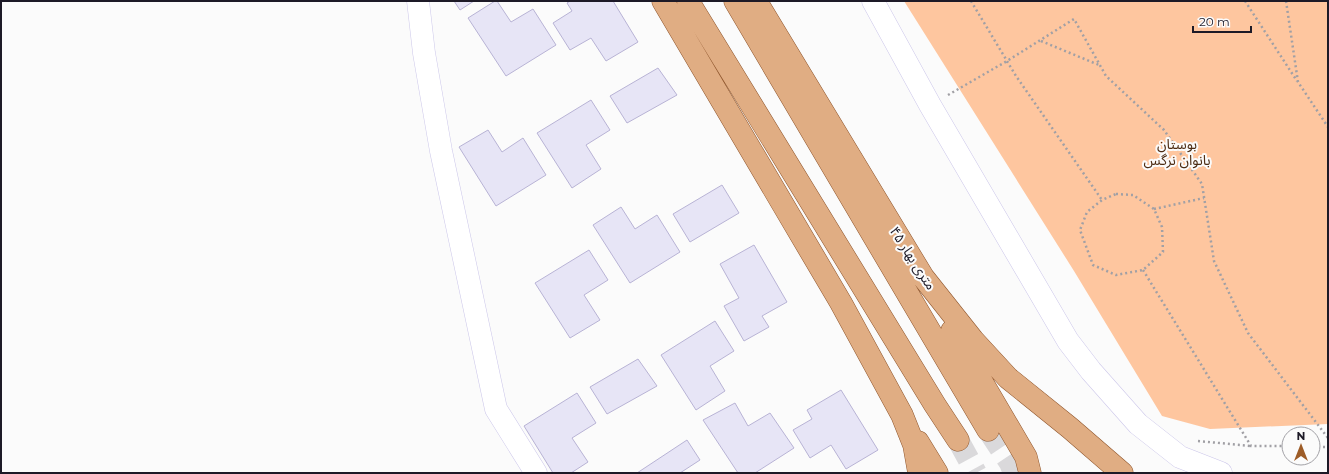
<svg xmlns="http://www.w3.org/2000/svg" width="1329" height="474" font-family="Montserrat,'Noto Sans Arabic',sans-serif">
<style>
.green{fill:#fec69f}
.building{fill:#e7e5f6;stroke:#b8b3d5}
.lines{fill:none;stroke-linecap:round;stroke-linejoin:round}
.major-tunnel{stroke:#dad9db;stroke-width:22;stroke-dasharray:22 11;stroke-linecap:butt}
.minor-casing{stroke:#ccc7ea;stroke-width:23}
.major-casing{stroke:#8f562d;stroke-width:23}
.path{stroke:#a1a0a5;stroke-width:2.5;stroke-dasharray:2 3;stroke-linecap:butt}
.minor{stroke:#fff;stroke-width:22}
.major{stroke:#e0ad83;stroke-width:22}
.labels{text-anchor:middle;stroke-width:4;stroke-linejoin:round;paint-order:stroke}
.park-label{font-size:14px;fill:#4d2d14;stroke:#fbfbfb}
.street-label{font-size:14px;fill:#1d1a27;stroke:#fbfbfb}
</style>
<rect width="100%" height="100%" fill="#fbfbfb"/>
<path class="green" d="M904,1H1328V424L1210,429L1162,416L1074,271Z"/>
<path class="building" d="M454,1H474L460,10Z
M495,1H497L511,22L533,9L556,45L506,76L468,18Z
M570,1H613L638,42L606,61L591,38L570,50L553,23L572,11L567,3Z
M658,68L677,95L627,123L610,96Z
M591,100L610,130L586,145L601,169L572,188L537,133Z
M488,130L502,152L523,138L546,175L496,206L459,147Z
M722,185L739,213L690,242L673,214Z
M621,207L635,229L657,215L680,252L630,283L593,225Z
M754,245L787,302L762,316L769,327L744,341L724,306L739,298L720,264Z
M589,250L608,280L584,295L600,320L570,338L535,283Z
M715,321L734,351L710,366L725,391L696,410L661,355Z
M638,359L657,386L607,414L590,387Z
M841,390L878,450L846,469L831,445L810,458L793,430L812,419L807,410Z
M577,393L596,423L572,438L588,462L571,473H553L524,426Z
M735,403L748,426L770,413L794,448L755,473H738L703,420Z
M687,440L700,460L680,473H637Z"/>
<g class="lines">
<path class="major-tunnel" d="M988,430L1010,463L1014,473
M958,440L976,473"/>
<g class="minor-casing">
<path id="minor" d="M418,1L424,53L441,151L496,409L536,473
M873,1L930,105L1068,341L1091,371L1138,424L1180,457L1221,473"/>
</g>
<g class="major-casing">
<path id="major" d="M663,1L841,303L902,415L914,445L919,473
M688,1L935,405L958,440
M735,1L988,430
M756,1L923,277L973,340L1008,378L1070,428L1122,473
M952,331L1026,457L1030,473
M918,442L937,473"/>
</g>
<path class="path" d="M971,1L1016,76L1102,200
M1245,1L1297,81
M1286,1L1298,82L1328,127
M1041,41L1099,65
M948,95L1007,61L1074,19L1106,76L1164,130L1202,184L1214,261L1248,333L1328,438
M1116,194L1133,195L1154,209L1162,227L1163,252L1143,270L1116,275L1093,265L1080,230L1087,212L1102,200Z
M1154,209L1204,198
M1143,270L1251,446H1289
M1198,441L1251,446
M1313,447H1328"/>
<use href="#minor" class="minor"/>
<use href="#major" class="major"/>
</g>
<g class="labels">
<g class="park-label">
<text x="1177" y="149">بوستان<tspan x="1177" dy="16">بانوان نرگس</tspan></text>
</g>
<g class="street-label">
<text transform="translate(913 258) rotate(57)" y="5">۴۵ متری بهار</text>
</g>
</g>
<rect width="1329" height="474" fill="none" stroke="#1d1a27" stroke-width="4"/>
<g transform="translate(1301 446)"><circle r="19" fill="#fbfbfb" stroke="#a2a1a6"/>
<path d="M0-3L7 15L0 10L-7 15Z" fill="#9d5c27"/>
<text y="-6" font-size="11" font-weight="bold" text-anchor="middle" fill="#1d1a27">N</text>
</g>
<path d="M1193 26v6h58v-6" fill="none" stroke="#1d1a27" stroke-width="2"/>
<text x="1199" y="26" font-size="12" fill="#1d1a27" stroke="#fbfbfb" stroke-width="3" paint-order="stroke">20 m</text>
</svg>
